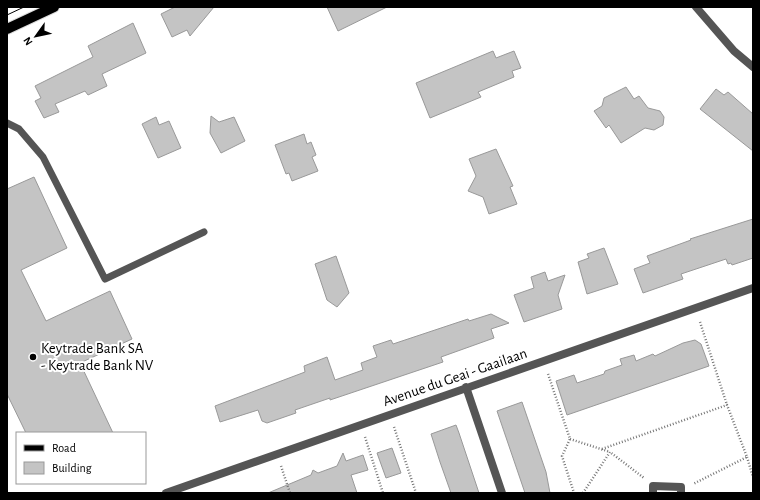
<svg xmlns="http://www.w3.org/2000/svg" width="760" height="500" font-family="'Alegreya Sans',sans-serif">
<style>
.building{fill:#c4c4c4;stroke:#999}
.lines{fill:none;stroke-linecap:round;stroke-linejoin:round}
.primary-casing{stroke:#dbdbdb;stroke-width:12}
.path{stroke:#777;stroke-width:2.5;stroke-dasharray:1 2;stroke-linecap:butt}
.lane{stroke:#555;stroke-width:7}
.street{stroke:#555;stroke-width:8}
.primary{stroke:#000;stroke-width:10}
.tram{stroke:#000;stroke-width:1}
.poi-dot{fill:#000;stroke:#fff;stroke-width:1.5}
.labels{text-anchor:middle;stroke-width:4;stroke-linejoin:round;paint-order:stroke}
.poi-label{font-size:15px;fill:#000;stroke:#fff;text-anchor:start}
.street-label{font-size:15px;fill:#000;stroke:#fff}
</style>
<rect width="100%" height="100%" fill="#fff"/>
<path class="building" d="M175,7H214L190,36L187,30L172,37L161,14Z
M327,7H387L338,31Z
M133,23L146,53L102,74L107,86L88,95L85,91L55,104L59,112L44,118L35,101L41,98L35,86L93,57L88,46Z
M493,51L496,58L514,51L521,68L512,71L514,77L478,92L481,97L430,118L416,83Z
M626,87L634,99L639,96L648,108L660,111L664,117L663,125L654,130L645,128L621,143L609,125L606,128L594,111L602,106L604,98Z
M716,89L724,95L728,92L753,114V151L700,109Z
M211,116L219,122L234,117L245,141L221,153L210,133Z
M156,117L159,125L169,121L181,148L158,158L142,124Z
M304,134L307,144L311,142L316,155L312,157L318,171L292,181L289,173L286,174L275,145Z
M496,149L513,186L510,187L517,204L489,214L483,197L468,191L476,176L469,159Z
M34,177L67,248L21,270L46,321L110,291L132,339L80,363L113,433H26L7,394V189Z
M753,219V258L732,265L731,263L728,264L726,259L681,274L683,279L643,293L634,269L650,263L647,256L691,240L690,239Z
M604,248L618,284L587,294L578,262L589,258L587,254Z
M336,256L349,293L337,307L327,300L315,264Z
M545,272L548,281L565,275L558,295L562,309L524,322L514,295L534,288L531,277Z
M491,314L509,323L491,329L494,338L441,357L443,362L330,400V398L295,410L296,413L267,423L262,421L258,410L220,422L215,406L305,372L304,366L327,357L335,380L363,370L361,363L377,357L373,346L391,340L393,344L468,319L469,321Z
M695,340L701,344L709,366L567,415L556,381L574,375L577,383L604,374L605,371L622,365L620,359L634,355L636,361L653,354L655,356L683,343Z
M522,402L546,472L550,493H525L497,411Z
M456,425L459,433L479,493H451L440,462L431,434Z
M392,448L401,473L386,478L377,453Z
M343,453L346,461L363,455L368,470L351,475L357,493H268L311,475L313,470L318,473L337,466Z"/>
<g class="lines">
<g class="primary-casing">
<path id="primary" d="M7,29L54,7"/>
</g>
<path class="path" d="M700,322L727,405
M548,374L570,439L562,456L574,493
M394,427L416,493
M365,437L383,493
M570,439L610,452
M602,449L727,405L747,457L693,484
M747,457L753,477
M281,466L290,493
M583,493L610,452L644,478"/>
<path class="lane" d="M7,123L19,129L43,157L105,279L204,232"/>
<path class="street" d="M696,7L734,51L753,67
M466,387L502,493
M166,493L753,288
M653,493V486L681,487V493"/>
<use href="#primary" class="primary"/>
<path class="tram" d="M7,15L24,7"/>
</g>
<circle class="poi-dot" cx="33" cy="357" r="4"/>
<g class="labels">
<g class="poi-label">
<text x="41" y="353">Keytrade Bank SA<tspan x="41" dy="17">- Keytrade Bank NV</tspan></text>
</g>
<g class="street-label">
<text transform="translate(455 377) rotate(-19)" y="5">Avenue du Geai - Gaailaan</text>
</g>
</g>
<rect width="760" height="500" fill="none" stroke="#000000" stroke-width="16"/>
<rect x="16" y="432" width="130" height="52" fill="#ffffff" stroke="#999999"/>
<rect x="24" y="445" width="20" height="6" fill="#000000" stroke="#999999"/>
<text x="52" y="452" font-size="12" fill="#000000">Road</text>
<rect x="24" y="462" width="20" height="12" fill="#c4c4c4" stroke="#999999"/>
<text x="52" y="472" font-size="12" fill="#000000">Building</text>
<g transform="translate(36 36) rotate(237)" stroke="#ffffff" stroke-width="3" paint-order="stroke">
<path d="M0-3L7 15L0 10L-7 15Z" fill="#000000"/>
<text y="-6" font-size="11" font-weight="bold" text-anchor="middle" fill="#000000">N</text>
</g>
</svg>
